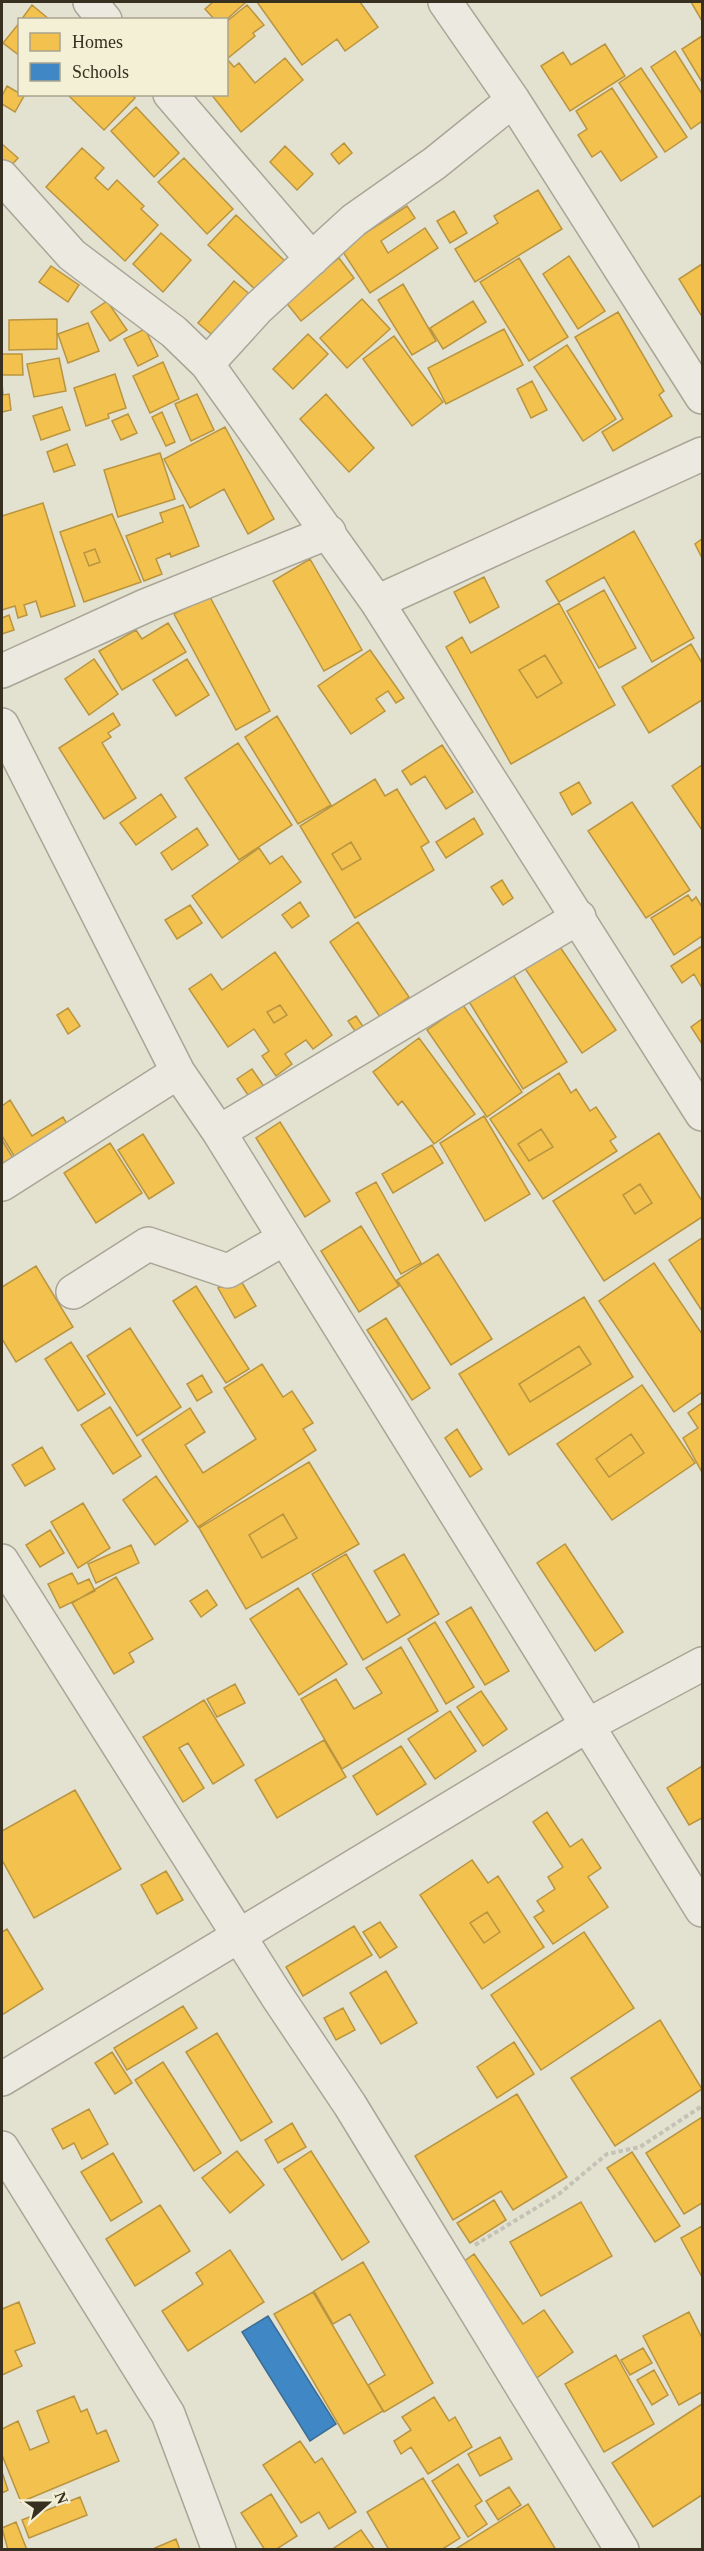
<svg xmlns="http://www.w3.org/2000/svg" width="704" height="2551" font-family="'Times New Roman',serif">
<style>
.homes{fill:#f2c14e;stroke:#ba9540;stroke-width:1.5;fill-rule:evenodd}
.schools{fill:#3f88c5;stroke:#3d6d94;stroke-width:1.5}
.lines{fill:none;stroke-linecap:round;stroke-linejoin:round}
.street-casing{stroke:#a9a597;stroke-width:36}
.path{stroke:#c4c2b6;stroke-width:4;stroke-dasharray:4.5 3;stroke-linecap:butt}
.street{stroke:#eceae0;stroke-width:33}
</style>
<rect width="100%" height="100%" fill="#e3e1cf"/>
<path class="homes" d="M213,2H246L226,20H215L205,9Z
M257,2H360L378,27L345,51L337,39L302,65Z
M691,2H702V21Z
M32,5L50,20H21Z
M247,5L264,25L253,33L255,36L227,59L234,67L239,63L255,83L285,58L303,80L241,132L211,94H226V22Z
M20,22V56L3,43Z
M702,36V82L682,49Z
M605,44L625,76L570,111L541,66L563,52L571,65Z
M675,51L702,94V121L691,129L651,67Z
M641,68L687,137L665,152L619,83Z
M7,86L24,96L15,112L2,104V96Z
M612,88L657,157L621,181L601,151L592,157L578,135L587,129L576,111Z
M67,94H131L135,98L104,130Z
M136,107L179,153L154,177L111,131Z
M344,143L352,153L339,164L331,154Z
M2,144L18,158L8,169L2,164Z
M285,146L313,174L297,190L270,162Z
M82,148L104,168L95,178L108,190L117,180L144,206L141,209L158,225L125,261L46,187Z
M184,158L233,209L207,234L158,182Z
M538,190L562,229L475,282L455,249L498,223L494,216Z
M407,206L415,218L381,241L388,253L425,228L438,248L370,293L341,249Z
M454,211L467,233L450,243L437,221Z
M236,215L286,262L258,292L208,245Z
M161,233L191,260L163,292L133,264Z
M569,256L605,311L578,329L543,274Z
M339,258L354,278L301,321L285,301Z
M519,258L568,337L529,361L480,282Z
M702,264V315H701L679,279Z
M51,266L79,285L68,302L39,282Z
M234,281L253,297L217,339L198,323Z
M403,284L436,341L412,355L378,300Z
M362,299L390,329L347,368L320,338Z
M107,301L127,330L110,341L91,312Z
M473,301L486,322L443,349L430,328Z
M618,312L664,391L659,395L672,416L613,451L602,432L623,419L575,337Z
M57,319V349L9,350V320Z
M88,323L99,351L68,363L58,334Z
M145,329L158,356L138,366L124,339Z
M504,329L523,365L446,404L428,368Z
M308,334L328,354L293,389L273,369Z
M394,336L443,402L412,426L363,359Z
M567,345L616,419L583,441L534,367Z
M2,354H22L23,375H2Z
M59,358L66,391L34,397L27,364Z
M163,362L179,399L150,413L133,376Z
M115,374L126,408L108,414L109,418L86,426L74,388Z
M532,381L547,410L531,418L517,389Z
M2,383L3,395L9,394L11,410L2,412Z
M197,394L214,430L191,441L175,404Z
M326,394L374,448L349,472L300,419Z
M62,407L70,430L41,440L33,416Z
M162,412L175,442L166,446L152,417Z
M128,414L137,433L121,440L112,421Z
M225,427L274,519L248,534L224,489L190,508L164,459Z
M67,444L75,465L54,472L47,452Z
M160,453L175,499L118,517L104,470Z
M43,503L75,606L41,617L36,601L24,605L27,615L18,618L15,606L2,610V516Z
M183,505L199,546L171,557L170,553L156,559L162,574L144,581L126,536L163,522L160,513Z
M112,514L141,582L84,602L60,532ZM95,549L100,562L89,566L84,553Z
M634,531L694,638L652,662L604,577L559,602L546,581Z
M702,539V558L695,544Z
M95,549L100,562L89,566L84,553Z
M310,559L362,650L324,671L273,581Z
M484,577L499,607L470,623L454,592Z
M604,590L636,648L599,668L567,611Z
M209,595L270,711L236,730L174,614Z
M559,603L615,705L511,764L446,647L462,637L471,653ZM545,655L562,683L537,698L519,670Z
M9,615L14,630L2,634V618Z
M168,623L186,652L122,690L99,651L136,630L142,639Z
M691,644L702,663V700L649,733L622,687Z
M370,650L404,698L396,703L388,691L376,699L385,711L351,734L318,686Z
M545,655L562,683L537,698L519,670Z
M94,659L118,694L89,715L65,679Z
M187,659L209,695L176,716L153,680Z
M113,713L120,725L108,733L111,737L102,743L136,798L104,819L59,748Z
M277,716L331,805L298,824L245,737Z
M238,743L292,825L239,860L185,778Z
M442,745L473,792L446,809L425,776L411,785L402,771Z
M702,765V830L672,786Z
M375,779L385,796L397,789L429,842L421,847L434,870L355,918L300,826ZM351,842L361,859L342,870L332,854Z
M579,782L591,803L572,815L560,793Z
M161,794L176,817L136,845L120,823Z
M632,802L690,890L646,918L588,831Z
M474,818L483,834L446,858L436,842Z
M197,828L208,845L172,870L161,853Z
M351,842L361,859L342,870L332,854Z
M259,848L270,864L282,856L301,882L222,938L192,896Z
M502,880L513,898L503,905L491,887Z
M688,895L692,901L696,897L702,907V936L674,955L651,918Z
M300,902L309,916L292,928L282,915Z
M190,905L202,923L177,939L165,920Z
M358,922L409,997L380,1017L330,942Z
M558,944L616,1030L582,1053L524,967Z
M702,946V988L694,974L682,983L671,966Z
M275,952L332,1035L313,1049L306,1040L285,1054L292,1064L276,1076L262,1056L269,1051L254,1029L228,1047L189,989L211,974L222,990ZM280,1005L287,1015L274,1023L267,1012Z
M512,973L567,1062L523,1089L468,1000Z
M280,1005L287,1015L274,1023L267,1012Z
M463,1005L522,1092L487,1117L427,1030Z
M68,1008L80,1026L68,1034L57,1015Z
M356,1016L364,1028L357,1034L348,1021Z
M702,1019V1044L691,1027Z
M419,1038L475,1114L434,1144L402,1101L398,1105L373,1072Z
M252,1069L265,1088L250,1098L237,1079Z
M559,1073L571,1093L576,1089L590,1111L596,1107L616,1137L610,1141L617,1151L543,1199L490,1119ZM541,1129L553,1147L529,1161L518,1144Z
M10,1100L32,1136L63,1117L69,1127L16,1159L2,1136V1106Z
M484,1116L530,1194L485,1221L440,1143Z
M280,1122L330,1201L305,1217L256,1138Z
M541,1129L553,1147L529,1161L518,1144Z
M659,1133L702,1201V1217L604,1281L553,1201ZM640,1184L652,1203L635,1214L623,1195Z
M143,1134L174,1183L149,1199L118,1150Z
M2,1140L16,1163L2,1172Z
M110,1143L142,1193L96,1223L64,1173Z
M432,1145L443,1163L393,1193L382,1174Z
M376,1182L421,1263L401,1274L356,1193Z
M640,1184L652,1203L635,1214L623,1195Z
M361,1226L399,1286L359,1312L321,1251Z
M702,1238V1311L669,1260Z
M438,1254L492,1339L451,1365L397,1280Z
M654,1263L702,1334V1392L674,1412L599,1301Z
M36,1266L73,1327L16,1362L2,1339V1287Z
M238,1276L256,1306L235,1318L218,1288Z
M196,1286L249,1369L226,1383L173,1301Z
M584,1297L633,1377L509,1455L459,1374ZM579,1346L591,1364L530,1402L519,1384Z
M386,1318L430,1388L412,1400L367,1330Z
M130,1328L181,1407L137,1436L87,1356Z
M71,1342L105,1394L78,1411L45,1359Z
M579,1346L591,1364L530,1402L519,1384Z
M262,1364L283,1397L292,1391L313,1423L303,1429L316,1450L198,1527L142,1440L190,1408L205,1432L185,1445L203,1473L256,1439L224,1388Z
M202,1375L212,1392L197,1401L187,1384Z
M642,1385L695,1463L612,1520L557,1444ZM631,1434L644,1453L609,1477L596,1459Z
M702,1403V1472L683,1438L698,1428L688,1413Z
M110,1407L141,1456L113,1474L81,1425Z
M457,1429L482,1469L470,1477L445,1438Z
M631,1434L644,1453L609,1477L596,1459Z
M42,1447L55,1469L25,1486L12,1465Z
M309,1462L359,1544L246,1609L199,1528ZM283,1514L297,1538L262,1558L249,1535Z
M156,1476L188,1521L155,1545L123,1500Z
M83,1503L110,1548L78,1568L51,1522Z
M283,1514L297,1538L262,1558L249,1535Z
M50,1530L64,1553L40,1567L26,1545Z
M565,1544L623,1632L595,1651L537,1563Z
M131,1545L139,1563L96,1583L88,1564Z
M346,1554L387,1623L400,1615L374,1571L404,1554L439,1614L363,1660L312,1574Z
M72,1573L78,1584L89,1579L95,1591L60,1608L48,1584Z
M116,1577L153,1639L129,1653L134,1662L114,1674L72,1603Z
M298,1588L347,1664L299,1695L250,1619Z
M207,1590L217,1605L201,1617L190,1601Z
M471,1607L509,1671L485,1685L446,1622Z
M435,1622L474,1687L446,1704L408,1639Z
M401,1647L438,1711L342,1769L301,1699L336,1679L354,1709L382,1693L366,1668Z
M235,1684L245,1703L217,1717L207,1699Z
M481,1691L507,1729L483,1746L457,1707Z
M204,1700L244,1765L213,1784L188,1743L179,1748L204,1788L183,1802L143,1737Z
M450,1711L476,1751L435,1779L408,1739Z
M324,1740L346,1777L277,1818L255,1780Z
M401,1746L426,1784L377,1815L353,1776Z
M702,1766V1818L689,1825L667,1788Z
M75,1790L121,1869L34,1918L2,1860V1831Z
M547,1812L570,1847L582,1839L601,1868L588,1877L608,1907L553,1944L534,1917L544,1911L537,1901L555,1889L548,1877L563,1867L533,1822Z
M472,1860L488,1883L498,1876L544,1947L482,1989L420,1895ZM487,1912L500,1932L484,1943L470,1923Z
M166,1871L183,1900L157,1914L141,1885Z
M487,1912L500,1932L484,1943L470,1923Z
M380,1922L397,1947L380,1958L363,1932Z
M354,1926L372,1955L303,1996L286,1967Z
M7,1929L43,1989L2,2015V1932Z
M584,1932L634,2008L541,2070L491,1995Z
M386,1971L417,2023L381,2044L350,1993Z
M183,2006L197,2028L127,2070L114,2048Z
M343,2008L355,2030L336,2040L324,2018Z
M660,2020L702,2089L615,2146L571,2078Z
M217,2033L272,2122L241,2141L186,2052Z
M514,2042L534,2074L497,2098L477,2067Z
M112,2052L132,2083L115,2094L95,2063Z
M163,2062L221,2153L194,2171L135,2080Z
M517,2094L567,2177L513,2210L501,2191L453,2220L415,2156Z
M89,2109L108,2144L82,2159L74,2143L63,2149L52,2129Z
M702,2117V2203L684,2214L646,2153Z
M292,2123L306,2147L278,2163L265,2140Z
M237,2151L264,2185L230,2213L202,2178Z
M311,2151L369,2242L342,2260L284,2169Z
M632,2152L680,2226L655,2242L607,2168Z
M113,2153L142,2202L111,2221L81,2172Z
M494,2200L506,2220L470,2243L457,2223Z
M581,2202L612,2256L541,2296L510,2242Z
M160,2205L190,2251L135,2286L106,2239Z
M702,2226V2277L681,2238Z
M230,2250L264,2302L188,2351L162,2311L203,2284L196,2273Z
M474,2254L523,2324L544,2310L573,2352L531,2382L452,2270Z
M363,2262L433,2383L384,2412L368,2385L385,2375L350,2314L333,2324L314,2291Z
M313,2292L383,2411L344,2434L274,2314Z
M19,2302L35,2343L15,2351L22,2366L2,2375V2309Z
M689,2312L702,2338V2392L679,2405L643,2336Z
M643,2348L652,2363L630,2375L621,2360Z
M616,2355L654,2424L604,2452L565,2384Z
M654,2370L668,2395L652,2405L637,2380Z
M74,2396L81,2412L87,2409L97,2434L106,2430L119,2461L21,2502L2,2455V2429L18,2421L30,2450L49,2442L37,2411Z
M434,2397L449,2421L455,2417L472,2447L428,2474L411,2447L401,2454L394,2441L411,2430L402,2417Z
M702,2404V2495L653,2527L612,2463Z
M500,2437L512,2459L480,2476L468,2454Z
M300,2441L315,2463L322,2458L356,2512L329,2529L319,2512L301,2523L263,2465Z
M458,2464L482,2501L475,2506L487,2524L468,2537L432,2481Z
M2,2472L8,2490L2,2493Z
M423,2478L460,2538L441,2550H389L367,2512Z
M509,2487L521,2505L498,2520L486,2501Z
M271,2494L297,2536L275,2550H265L241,2513Z
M80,2497L87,2515L29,2538L22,2520Z
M528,2504L556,2550H454Z
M16,2522L27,2550H8L2,2528Z
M361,2530L375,2550H331Z
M176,2539L180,2550H156L155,2548Z"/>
<path class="schools" d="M268,2316L336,2424L310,2441L242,2332Z"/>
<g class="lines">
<g class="street-casing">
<path id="street" d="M90,2L105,20
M445,2L513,100L702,397
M170,94L312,259
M2,177L72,255L174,332L207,364L377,602L702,1114
M207,364L258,308L354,220L435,163L513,100
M377,602L702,454
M2,671L145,606L329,532
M2,725L178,1072L219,1132L702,1910
M219,1132L579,917
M2,1184L178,1072
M73,1292L148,1244L228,1271L285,1238
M2,1561L277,1996L350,2105L622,2550
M2,2079L588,1725L702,1664
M2,2148L168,2414L219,2550"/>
</g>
<path class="path" d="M475,2245L559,2194L607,2154L640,2147L702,2106"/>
<use href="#street" class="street"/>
</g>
<rect width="704" height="2551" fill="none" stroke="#372f20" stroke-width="6"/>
<rect x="18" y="18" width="210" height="78" fill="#f3f0d6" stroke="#a8a38d" stroke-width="1.5"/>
<rect x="30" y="33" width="30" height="18" fill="#f2c14e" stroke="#a8a38d" stroke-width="1.5"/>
<text x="72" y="48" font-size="18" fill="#372f20">Homes</text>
<rect x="30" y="63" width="30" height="18" fill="#3f88c5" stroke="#a8a38d" stroke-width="1.5"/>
<text x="72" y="78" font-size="18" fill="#372f20">Schools</text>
<g transform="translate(48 2503) rotate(69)" stroke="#f3f0d6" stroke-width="4.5" paint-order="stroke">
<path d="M0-4.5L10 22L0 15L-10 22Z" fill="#372f20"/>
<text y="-9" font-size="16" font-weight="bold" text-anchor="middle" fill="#372f20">N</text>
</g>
</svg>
